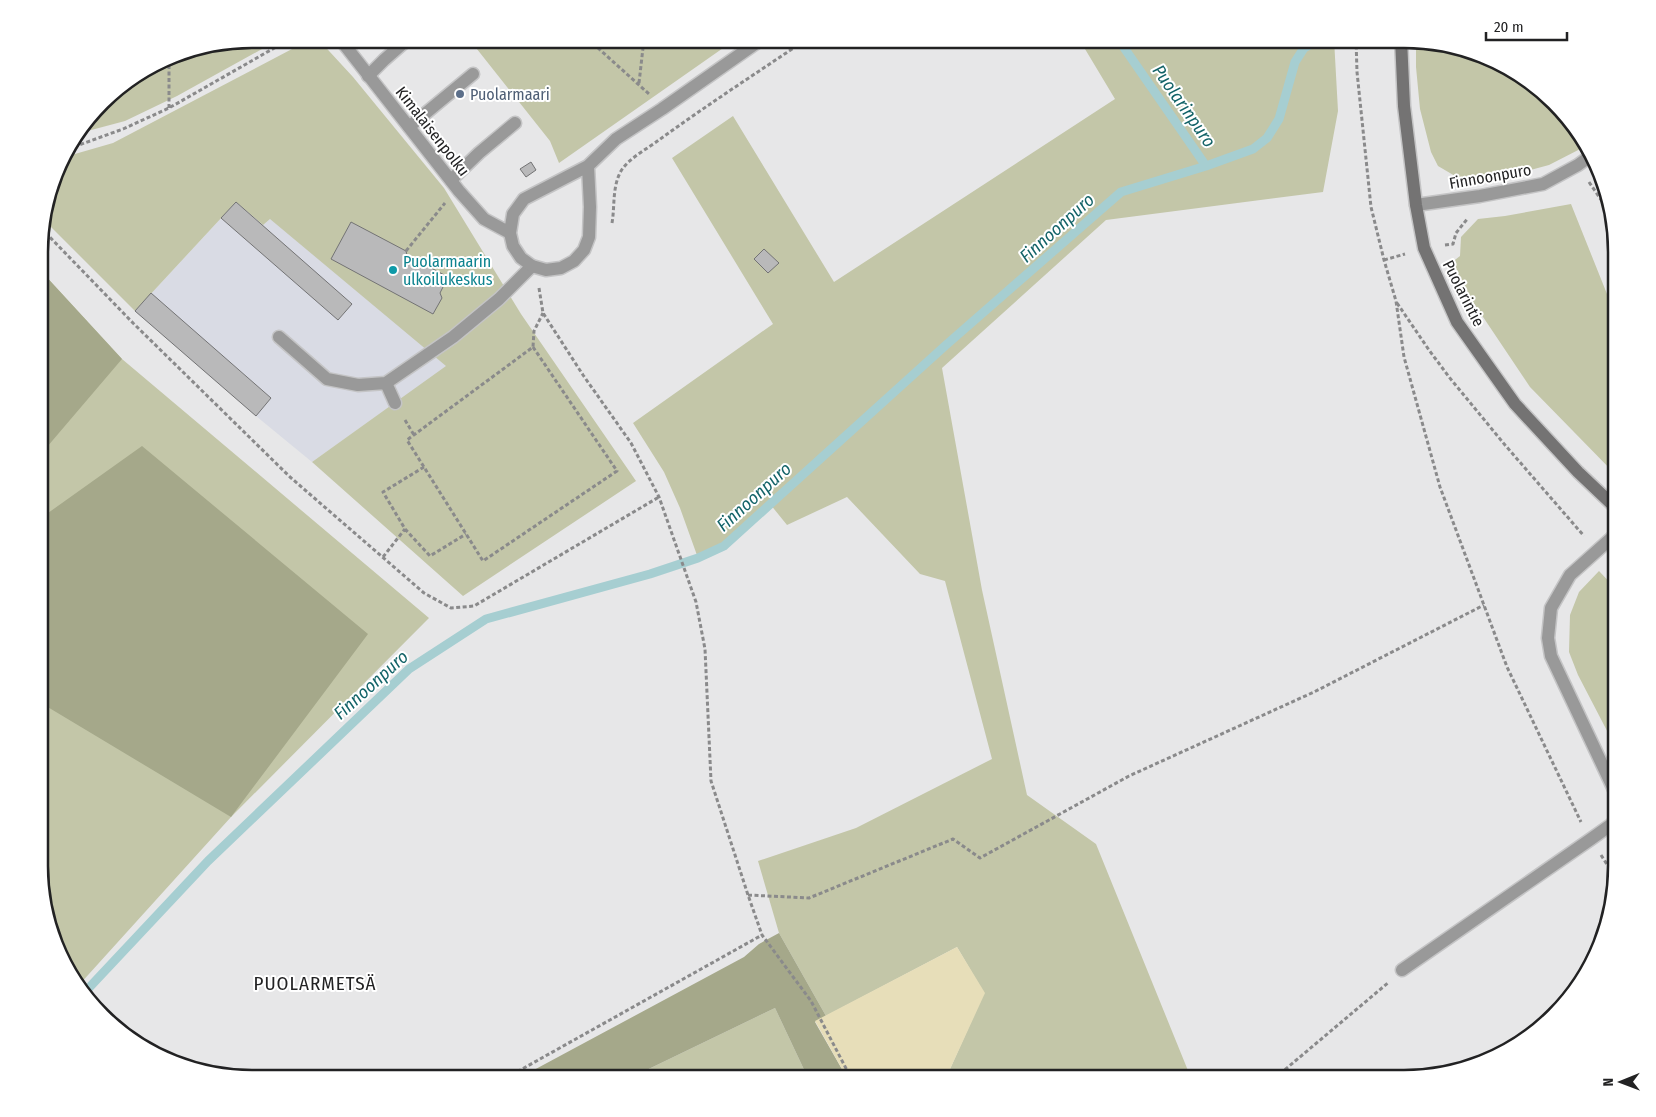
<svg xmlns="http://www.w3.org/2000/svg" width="1656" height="1117" font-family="'Fira Sans Condensed',sans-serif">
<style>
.built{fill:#d9dbe4}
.green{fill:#c3c6a8}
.forest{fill:#a5a88a}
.sand{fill:#e7deb9}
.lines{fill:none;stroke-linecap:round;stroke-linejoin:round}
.stream{stroke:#a6ced1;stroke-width:9}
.building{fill:#b9b9ba;stroke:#737374}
.lane-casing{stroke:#c4c4c5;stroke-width:15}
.street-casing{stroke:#c4c4c5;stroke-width:15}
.secondary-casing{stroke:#c4c4c5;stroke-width:15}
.path{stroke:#8a8a8b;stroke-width:3;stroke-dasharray:4 2.5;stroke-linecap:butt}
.lane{stroke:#999;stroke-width:12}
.street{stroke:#999;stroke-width:12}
.secondary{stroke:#747373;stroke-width:12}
.service-dot{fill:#5c6f8a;stroke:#fff;stroke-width:2}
.culture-dot{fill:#0f9aa8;stroke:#fff;stroke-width:2}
.labels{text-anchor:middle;stroke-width:4;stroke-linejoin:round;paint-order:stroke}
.service-label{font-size:16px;fill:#4e5e75;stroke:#fff;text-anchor:start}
.street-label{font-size:16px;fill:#222223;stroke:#fff}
.culture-label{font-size:16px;fill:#0d838f;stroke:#fff;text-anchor:start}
.water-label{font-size:18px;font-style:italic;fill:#136368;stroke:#fff}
.quarter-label{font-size:19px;letter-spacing:1px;fill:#222223;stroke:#fff}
.rim{fill:none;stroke:#222223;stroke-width:2.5}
</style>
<rect width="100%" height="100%" fill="#e7e7e8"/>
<path class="built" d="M236,202L263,225L270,219L521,314L312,462L256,416L135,311Z"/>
<path class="green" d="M252,39H280L177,96L125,121L80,133L111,92L171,55Z
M311,39H318L353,77L444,188L521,314L636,481L463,596L312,462L446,366L270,219L263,225L236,202L135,311L42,218L61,158L113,143Z
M469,39H736L559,163L550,141Z
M1079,39H1334L1338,111L1323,192L1106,220L942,368L982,590L1027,795L1096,844L1191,1078H946L984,993L957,947L826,1016L779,933L758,861L856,828L992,759L945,581L920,574L847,497L787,525L770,504L724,546L698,558L680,508L664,472L633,423L773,324L672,158L733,116L834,282L1115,99Z
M1416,39L1473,50L1534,83L1586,146L1549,165L1516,174L1479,181L1455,176L1438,166L1431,152L1420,109L1416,67Z
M1571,204L1617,319V476L1530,387L1471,299L1460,277L1451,263L1460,256L1461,237L1478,219L1505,216Z
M41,271L122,359L429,618L231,817L79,985L67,972L41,893Z
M1599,571L1617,590V750L1578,675L1569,652L1570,615L1579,592Z
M775,1008L808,1078H630Z"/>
<path class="forest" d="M41,271L122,359L41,454Z
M142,446L368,634L231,817L41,703V518Z
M779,933L826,1016L815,1022L847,1078H808L775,1008L630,1078H519L744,957L759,944Z"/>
<path class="sand" d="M957,947L985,993L946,1078H847L815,1021Z"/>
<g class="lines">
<path class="stream" d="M1118,39L1206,166
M85,992L208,861L409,669L486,619L650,574L698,558L724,546L946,345L1121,192L1206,166L1253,149L1267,138L1279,119L1295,62L1304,48L1313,43L1334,41"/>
</g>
<path class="building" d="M531,162L536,170L526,177L520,169Z
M236,202L352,304L338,320L221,218Z
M351,222L406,251L407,255L448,277L440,293L442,298L433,314L331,259Z
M764,249L779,263L768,273L754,259Z
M151,293L271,398L256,416L135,311Z"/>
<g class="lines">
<g class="lane-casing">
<path id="lane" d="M368,76L384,60L408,39
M409,127L473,74
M451,180L479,153L515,123
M279,337L327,379L358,385L386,383L453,337L499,299L532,266
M386,383L395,403"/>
</g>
<g class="street-casing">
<path id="street" d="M340,39L459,191L484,219L510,233
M588,166L590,207L589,237L584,250L574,261L561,268L546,270L532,266L521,258L513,246L510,233L513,214L524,199L588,166L616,139L662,109L762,39
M1416,205L1480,196L1543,184L1578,165L1593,154
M1617,533L1570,575L1551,608L1548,638L1551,656L1617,796
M1402,970L1591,839L1612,824L1617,816"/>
</g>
<g class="secondary-casing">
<path id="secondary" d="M1401,39L1404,106L1416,205L1424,248L1457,322L1515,404L1578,472L1617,509"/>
</g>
<path class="path" d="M588,39L649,94
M1356,39L1357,72L1371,207L1384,260L1396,301L1404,357L1440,487L1507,667L1581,822
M639,83L644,39
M169,108V56
M68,149L123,129L169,108L290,39
M1589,182L1610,213
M612,223C615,206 612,187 621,171C629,158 647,149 659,140C707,105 758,72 807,39
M41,228L133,323L290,477L424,593L451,608L474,606L659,497
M1445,245L1453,244L1456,233L1468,218
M406,251L445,203
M1384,260L1405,254
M539,288L543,313L583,375L631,443L659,497L696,602L705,649L711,781L748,895L762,935L811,1001L851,1078
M1397,303L1429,350L1449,377L1505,445L1584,536
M533,347L617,471L483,561L407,440L533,347L534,331L543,313
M405,420L414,435
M424,467L383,492L405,529L430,556L466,534
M383,557L405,529
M1601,855L1617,880
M748,895L809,898L953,839L980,858L1129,776L1314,692L1484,605
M506,1078L762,935
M1275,1078L1389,982"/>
<use href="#lane" class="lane"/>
<use href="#street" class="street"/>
<use href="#secondary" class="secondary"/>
</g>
<circle class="service-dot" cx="460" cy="94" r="5"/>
<circle class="culture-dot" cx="393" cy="270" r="5"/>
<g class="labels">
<g class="service-label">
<text x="470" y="100">Puolarmaari</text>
</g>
<g class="street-label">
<text transform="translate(433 131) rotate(52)" y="6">Kimalaisenpolku</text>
<text transform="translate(1490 176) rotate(-10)" y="6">Finnoonpuro</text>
<text transform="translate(1464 293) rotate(63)" y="6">Puolarintie</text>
</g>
<g class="culture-label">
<text x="403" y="267">Puolarmaarin<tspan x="403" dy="18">ulkoilukeskus</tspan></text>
</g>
<g class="water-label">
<text transform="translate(1184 106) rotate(55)" y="6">Puolarinpuro</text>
<text transform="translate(1057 228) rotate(-42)" y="6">Finnoonpuro</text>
<text transform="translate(754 497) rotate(-42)" y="6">Finnoonpuro</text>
<text transform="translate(371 685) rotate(-42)" y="6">Finnoonpuro</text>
</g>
<g class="quarter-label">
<text x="315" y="990">PUOLARMETSÄ</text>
</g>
</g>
<path d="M0 0H1656V1117H0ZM252 48H1404A204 204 0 0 1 1608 252V866A204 204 0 0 1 1404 1070H252A204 204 0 0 1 48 866V252A204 204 0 0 1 252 48Z" fill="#fff" fill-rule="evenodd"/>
<path class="rim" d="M252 48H1404A204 204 0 0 1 1608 252V866A204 204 0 0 1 1404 1070H252A204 204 0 0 1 48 866V252A204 204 0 0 1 252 48Z"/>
<g transform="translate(1621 1082) rotate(269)" stroke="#ffffff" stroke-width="4" paint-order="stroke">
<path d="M0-4L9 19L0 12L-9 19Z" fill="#222223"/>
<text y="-8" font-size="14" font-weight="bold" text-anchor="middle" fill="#222223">N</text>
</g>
<path d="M1486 32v8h81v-8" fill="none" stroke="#222223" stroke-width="2.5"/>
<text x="1494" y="32" font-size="15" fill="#222223" stroke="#ffffff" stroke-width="4" paint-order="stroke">20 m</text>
</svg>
